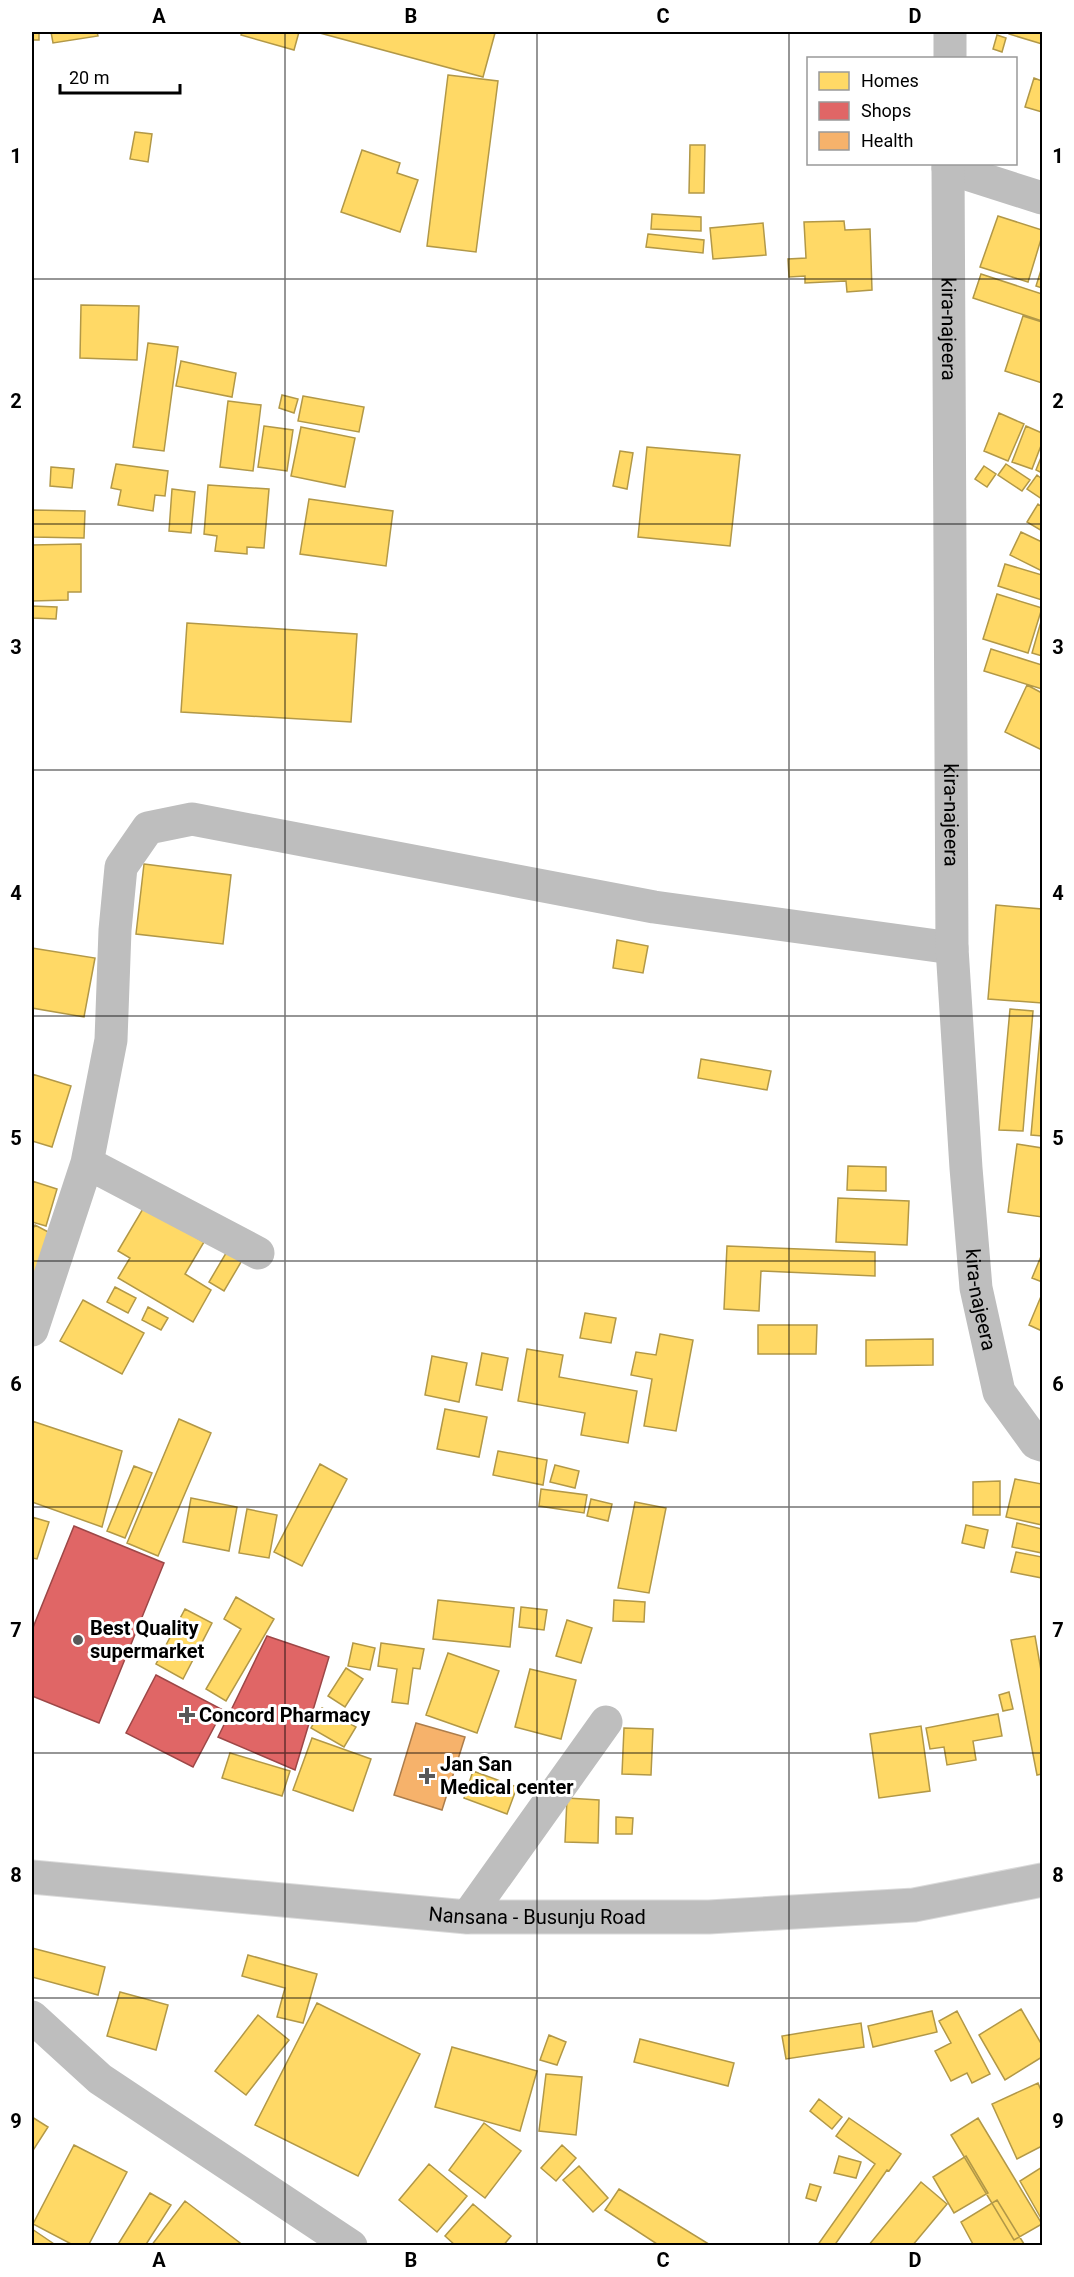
<svg xmlns="http://www.w3.org/2000/svg" width="1074" height="2277" font-family="Roboto,sans-serif">
<style>
.homes{fill:#ffd966;stroke:#b29847;stroke-width:1.5}
.shops{fill:#e06666;stroke:#9d4747;stroke-width:1.5}
.health{fill:#f6b26b;stroke:#ac7d4b;stroke-width:1.5}
.lines{fill:none;stroke-linecap:round;stroke-linejoin:round}
.primary-casing{stroke:#dbdbdb;stroke-width:35}
.minor{stroke:#bebebe;stroke-width:33}
.tertiary{stroke:#bebebe;stroke-width:33}
.primary{stroke:#bebebe;stroke-width:33}
.grid{fill:none;stroke:#000;stroke-width:1.5;stroke-opacity:0.55}
.poi-dot{fill:#595959;stroke:#fff;stroke-width:2}
.labels{text-anchor:middle;stroke-width:6;stroke-linejoin:round;paint-order:stroke}
.street-label{font-size:20px;fill:#000;stroke:#fff}
.poi-label{font-size:20px;font-weight:bold;fill:#000;stroke:#fff;text-anchor:start}
.neatline{fill:none;stroke:#000;stroke-width:2}
.grid-label{font-size:20px;text-anchor:middle;font-weight:bold;fill:#000}
</style>
<rect width="100%" height="100%" fill="#fff"/>
<path class="homes" d="M32,32H39V40H32Z
M51,32H97L98,36L53,43Z
M242,32H299L294,50L241,35Z
M316,32H488L495,33L483,77Z
M1009,32H1042V44L1009,34Z
M997,35L1006,38L1002,52L993,49Z
M448,75L498,81L476,252L427,246Z
M1034,78L1042,81V112L1025,107Z
M135,132L152,134L148,162L130,159Z
M690,145H705L704,193H689Z
M362,150L400,163L397,173L418,180L400,232L341,212Z
M652,214L701,217V231L651,229Z
M998,216L1042,230V236L1028,282L980,267Z
M844,221L845,230L870,229L872,290L847,292L846,281L805,283V276L789,277L788,259L806,258L804,222Z
M763,223L766,255L713,259L710,228Z
M648,234L704,240L703,253L646,247Z
M1042,267V288L1036,286Z
M981,274L1042,294V321L973,298Z
M81,305L139,306L137,360L80,358Z
M1023,316L1042,322V383L1005,371Z
M148,343L178,347L164,451L133,447Z
M181,361L236,373L232,397L176,386Z
M282,395L298,399L294,413L279,408Z
M303,396L364,407L359,432L298,421Z
M228,401L261,405L253,471L220,467Z
M999,413L1024,424L1008,461L984,451Z
M264,426L293,430L287,471L258,467Z
M1026,426L1042,433V443L1032,469L1012,462Z
M301,427L355,438L345,487L291,476Z
M647,447L740,455L730,546L638,537Z
M620,451L633,453L627,489L613,486Z
M1042,455V473L1036,470Z
M116,464L168,471L165,496L155,495L153,511L118,505L121,490L111,488Z
M1006,464L1030,480L1022,491L998,475Z
M984,466L996,474L987,487L975,479Z
M51,467L74,469L72,488L50,486Z
M1037,475L1042,479V499L1027,489Z
M208,485L269,489L264,548L247,547V554L215,551L217,536L204,534Z
M172,489L195,492L191,533L169,531Z
M309,499L393,511L386,566L300,554Z
M1038,504L1042,507V531L1027,522Z
M32,510L85,511L84,538L32,537Z
M1021,532L1042,542V571L1010,555Z
M81,544V592H68V600L32,601V545Z
M1005,564L1042,575V600L998,586Z
M997,594L1042,608L1028,653L983,639Z
M32,606L57,607L56,619L32,618Z
M1042,618V656L1032,653Z
M187,623L357,634L351,722L181,712Z
M991,649L1042,665V689L984,671Z
M1027,685L1042,693V750L1005,732Z
M144,864L231,875L223,944L136,934Z
M996,905L1042,909V1003L988,999Z
M617,940L648,946L643,973L613,968Z
M32,948L95,958L84,1017L32,1008Z
M1010,1009L1033,1011L1023,1131L999,1130Z
M1041,1024H1042V1136L1031,1135Z
M701,1059L771,1071L767,1090L698,1078Z
M32,1074L71,1086L52,1147L32,1141Z
M1017,1144L1042,1148V1217L1008,1212Z
M848,1166L886,1167V1191L847,1190Z
M32,1181L57,1189L46,1226L32,1222Z
M838,1198L909,1201L907,1245L836,1242Z
M144,1207L204,1242L185,1274L211,1290L193,1322L118,1278L130,1258L118,1251Z
M35,1225L56,1236L36,1274L32,1272V1230Z
M727,1246L875,1252V1276L761,1271L759,1311L724,1309Z
M229,1248L244,1257L224,1291L209,1282Z
M1042,1254V1282L1032,1278Z
M115,1287L136,1298L128,1313L107,1302Z
M1042,1294V1331L1029,1325Z
M83,1300L144,1333L122,1374L60,1341Z
M148,1307L168,1318L161,1330L142,1320Z
M585,1313L616,1318L611,1343L580,1338Z
M758,1325H817L816,1354H758Z
M660,1334L693,1340L676,1431L644,1426L652,1379L631,1375L636,1352L656,1355Z
M933,1339V1365L866,1366V1340Z
M527,1349L563,1355L559,1377L637,1391L628,1443L581,1435L585,1413L518,1401Z
M482,1353L508,1358L502,1390L476,1385Z
M432,1356L467,1363L459,1402L425,1395Z
M445,1409L487,1417L479,1457L437,1449Z
M179,1419L211,1433L158,1556L127,1543Z
M32,1421L122,1451L102,1527L32,1502Z
M498,1451L547,1460L543,1485L493,1475Z
M320,1464L347,1479L302,1566L274,1552Z
M555,1465L579,1471L575,1488L550,1482Z
M134,1466L152,1473L125,1538L107,1531Z
M1015,1479L1042,1484V1525L1006,1517Z
M1000,1481V1515H973V1482Z
M541,1489L587,1495L584,1513L539,1506Z
M191,1498L237,1507L229,1551L183,1542Z
M591,1499L612,1504L608,1521L587,1516Z
M635,1502L666,1508L649,1593L618,1588Z
M247,1509L277,1515L269,1558L239,1553Z
M32,1517L49,1522L37,1559L32,1558Z
M1017,1523L1042,1529V1553L1012,1547Z
M966,1525L988,1530L984,1548L962,1543Z
M1016,1552L1042,1557V1578L1011,1572Z
M236,1597L274,1619L226,1701L206,1689L241,1629L224,1619Z
M438,1600L514,1608L510,1647L433,1639Z
M614,1600L645,1602L644,1622L613,1621Z
M521,1607L547,1610L544,1630L519,1627Z
M185,1609L212,1623L183,1679L156,1664Z
M567,1620L592,1628L581,1663L556,1656Z
M1035,1636L1042,1676V1774L1037,1775L1011,1640Z
M353,1643L375,1648L370,1670L348,1666Z
M381,1643L424,1649L420,1669L413,1668L408,1704L392,1702L397,1669L378,1666Z
M448,1653L499,1671L477,1733L426,1715Z
M346,1668L363,1679L345,1707L328,1696Z
M530,1669L576,1680L561,1739L515,1727Z
M1009,1692L1013,1709L1003,1711L999,1695Z
M322,1708L356,1727L344,1747L311,1728Z
M998,1714L1002,1736L973,1741L976,1760L947,1765L944,1747L930,1749L926,1728Z
M921,1726L930,1791L879,1798L870,1734Z
M624,1728L653,1729L651,1775L622,1774Z
M312,1738L371,1759L353,1811L293,1790Z
M230,1753L290,1771L282,1796L222,1778Z
M473,1771L517,1787L507,1814L464,1798Z
M567,1798L599,1800L598,1843L565,1842Z
M616,1817L633,1818L632,1834H616Z
M32,1948L105,1967L98,1995L32,1977Z
M248,1955L317,1974L303,2023L277,2017L285,1988L242,1976Z
M120,1992L168,2005L156,2050L107,2036Z
M317,2003L420,2054L358,2176L255,2125Z
M1021,2009L1042,2045V2057L1005,2080L979,2035Z
M932,2011L937,2032L873,2047L868,2026Z
M957,2011L990,2074L972,2083L967,2073L951,2081L935,2051L951,2043L939,2021Z
M258,2015L289,2040L246,2095L215,2071Z
M861,2023L864,2047L786,2059L782,2036Z
M549,2035L566,2042L557,2065L540,2060Z
M640,2039L734,2063L728,2086L634,2062Z
M452,2047L537,2071L520,2131L435,2107Z
M546,2074L582,2077L576,2135L539,2131Z
M1038,2083L1042,2093V2146L1017,2159L992,2104Z
M819,2099L842,2117L832,2129L810,2111Z
M32,2117L48,2127L32,2152Z
M849,2118L901,2154L889,2171L887,2170L834,2246H817L875,2164L836,2136Z
M978,2118L1042,2224L1014,2240L951,2135Z
M484,2123L521,2151L485,2198L449,2170Z
M74,2145L127,2172L88,2246H75L33,2224Z
M562,2145L576,2158L556,2181L541,2168Z
M839,2156L861,2162L856,2178L834,2173Z
M966,2156L988,2193L954,2213L933,2177Z
M429,2164L467,2196L437,2232L399,2200Z
M579,2166L608,2198L593,2212L563,2180Z
M1042,2167V2220L1020,2181Z
M921,2182L947,2204L912,2246H868Z
M810,2184L821,2187L816,2201L806,2198Z
M619,2189L712,2246H660L605,2210Z
M150,2193L171,2205L145,2246H117Z
M997,2200L1024,2244L1022,2246H974L961,2222Z
M185,2201L244,2246H151Z
M473,2204L511,2236L503,2246H456L445,2236Z
M32,2229L57,2246H32Z"/>
<path class="shops" d="M74,1526L164,1563L99,1723L32,1696V1630Z
M267,1636L329,1657L295,1770L218,1737Z
M156,1675L223,1710L193,1767L126,1733Z"/>
<path class="health" d="M416,1723L465,1737L442,1810L394,1795Z"/>
<g class="lines">
<g class="primary-casing">
<g id="primary">
<path id="s2" d="M32,1877L467,1917H709L914,1905L1042,1880"/>
</g>
</g>
<path class="minor" d="M948,168L1042,198
M87,1163L258,1253
M32,1330L87,1163L111,1040L115,930L121,867L148,828L192,819L654,907L952,948
M467,1917L606,1722"/>
<g class="tertiary">
<path d="M950,58V32"/>
<path id="s1" d="M948,164L952,948L966,1168L976,1288L999,1392L1036,1443L1042,1445"/>
<path d="M32,2017L100,2079L351,2246"/>
</g>
<use href="#primary" class="primary"/>
</g>
<path class="grid" d="M285,32V2246M537,32V2246M789,32V2246M32,279H1042M32,524H1042M32,770H1042M32,1016H1042M32,1261H1042M32,1507H1042M32,1753H1042M32,1998H1042"/>
<g class="poi-dot">
<circle cx="78" cy="1640" r="6"/>
<path d="M184 1706h6v6h6v6h-6v6h-6v-6h-6v-6h6z"/>
<path d="M424 1767h6v6h6v6h-6v6h-6v-6h-6v-6h6z"/>
</g>
<g class="labels">
<g class="street-label">
<text dy="7" stroke="none"><textPath href="#s1" startOffset="165">kira-najeera</textPath></text>
<text dy="7" stroke="none"><textPath href="#s1" startOffset="651">kira-najeera</textPath></text>
<text dy="7" stroke="none"><textPath href="#s1" startOffset="1137">kira-najeera</textPath></text>
<text dy="7" stroke="none"><textPath href="#s2" startOffset="507">Nansana - Busunju Road</textPath></text>
</g>
<g class="poi-label">
<text x="90" y="1635">Best Quality<tspan x="90" dy="23">supermarket</tspan></text>
<text x="199" y="1722">Concord Pharmacy</text>
<text x="440" y="1771">Jan San<tspan x="440" dy="23">Medical center</tspan></text>
</g>
</g>
<rect width="1074" height="2277" fill="none" stroke="#ffffff" stroke-width="66"/>
<rect x="807" y="57" width="210" height="108" fill="#ffffff" stroke="#999999" stroke-width="1.5"/>
<rect x="819" y="72" width="30" height="18" fill="#ffd966" stroke="#999999" stroke-width="1.5"/>
<text x="861" y="87" font-size="18" fill="#000000">Homes</text>
<rect x="819" y="102" width="30" height="18" fill="#e06666" stroke="#999999" stroke-width="1.5"/>
<text x="861" y="117" font-size="18" fill="#000000">Shops</text>
<rect x="819" y="132" width="30" height="18" fill="#f6b26b" stroke="#999999" stroke-width="1.5"/>
<text x="861" y="147" font-size="18" fill="#000000">Health</text>
<path d="M60 84v9h120v-9" fill="none" stroke="#000000" stroke-width="3"/>
<text x="69" y="84" font-size="18" fill="#000000" stroke="#ffffff" stroke-width="4.5" paint-order="stroke">20 m</text>
<rect x="33" y="33" width="1008" height="2211" class="neatline"/>
<g class="grid-label">
<text x="159" y="23">A</text>
<text x="411" y="23">B</text>
<text x="663" y="23">C</text>
<text x="915" y="23">D</text>
<text x="16" y="163">1</text>
<text x="1058" y="163">1</text>
<text x="16" y="408">2</text>
<text x="1058" y="408">2</text>
<text x="16" y="654">3</text>
<text x="1058" y="654">3</text>
<text x="16" y="900">4</text>
<text x="1058" y="900">4</text>
<text x="16" y="1145">5</text>
<text x="1058" y="1145">5</text>
<text x="16" y="1391">6</text>
<text x="1058" y="1391">6</text>
<text x="16" y="1637">7</text>
<text x="1058" y="1637">7</text>
<text x="16" y="1882">8</text>
<text x="1058" y="1882">8</text>
<text x="16" y="2128">9</text>
<text x="1058" y="2128">9</text>
<text x="159" y="2267">A</text>
<text x="411" y="2267">B</text>
<text x="663" y="2267">C</text>
<text x="915" y="2267">D</text>
</g>
</svg>
